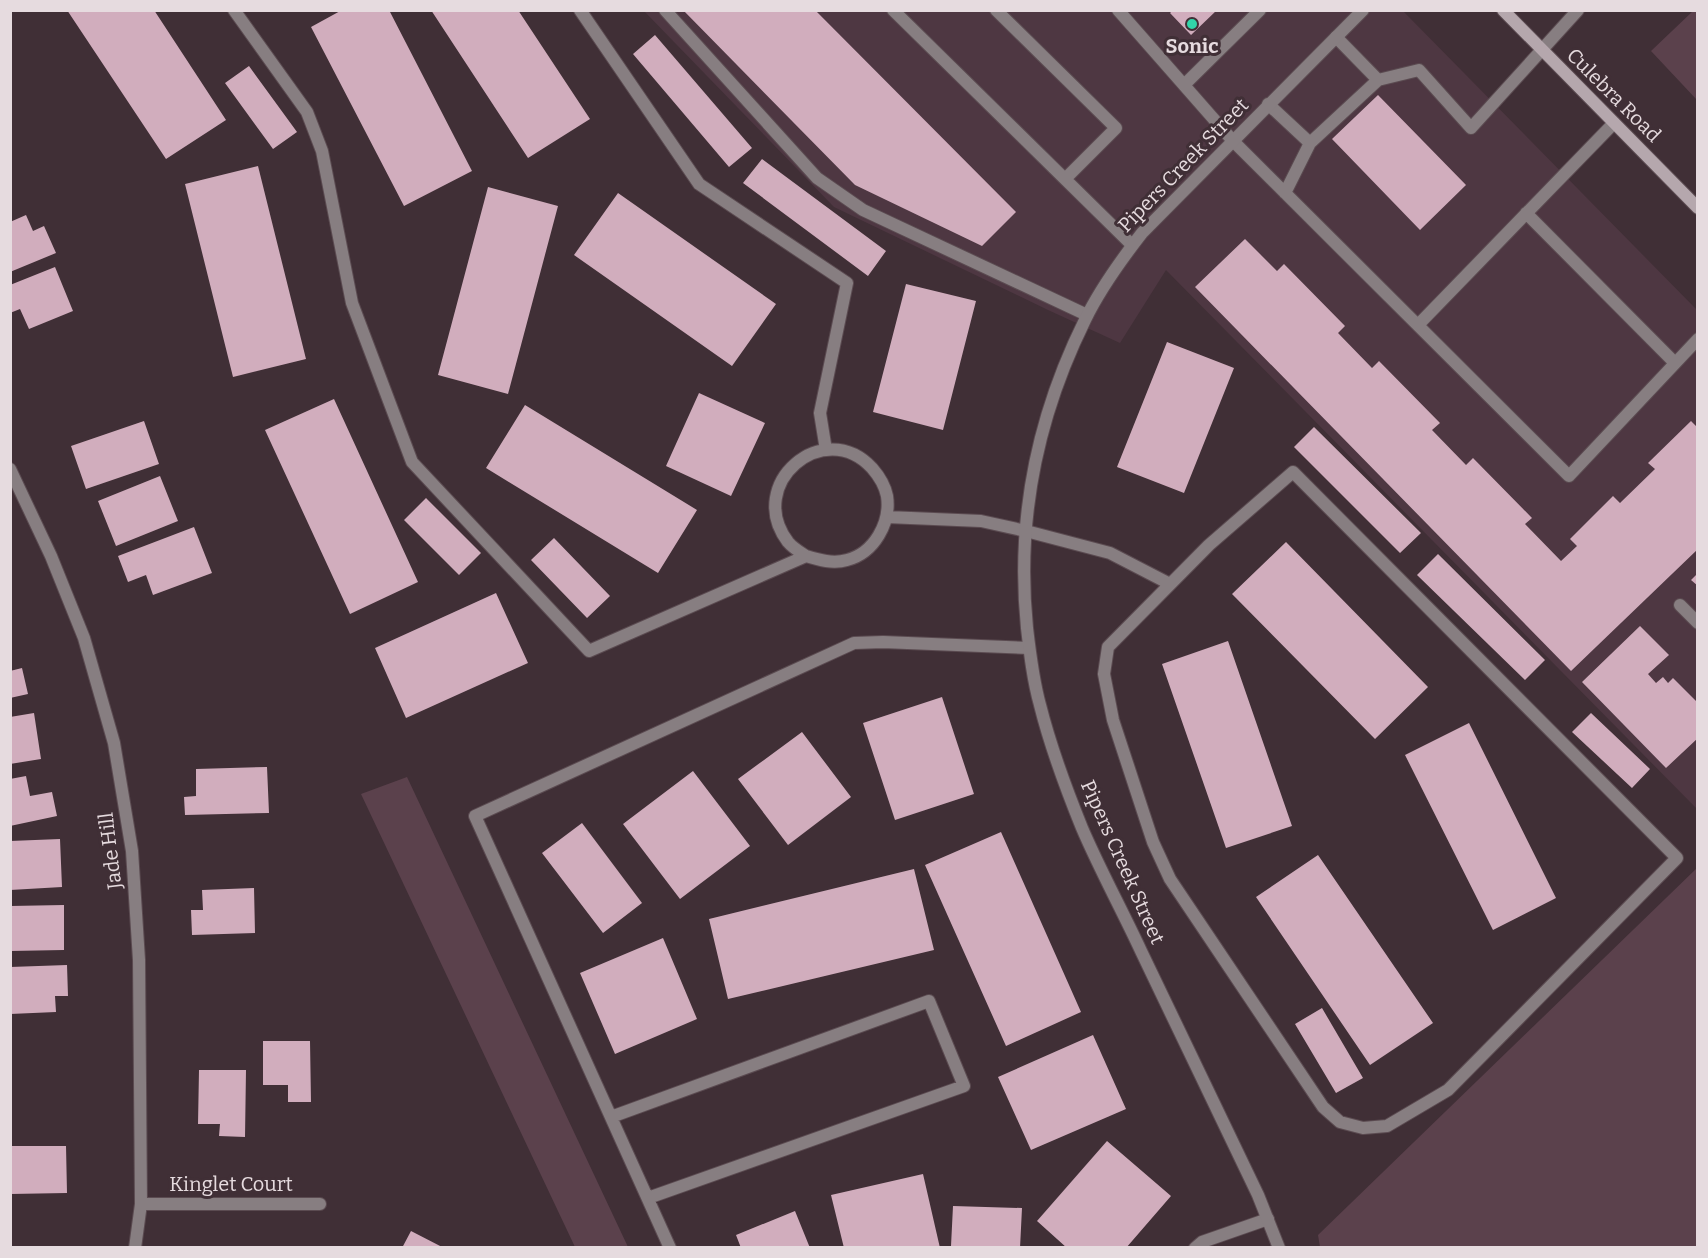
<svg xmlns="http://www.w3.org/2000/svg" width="1708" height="1258" font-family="Bitter,serif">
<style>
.built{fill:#4e3742}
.green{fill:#5b414c}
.building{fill:#d1adbd}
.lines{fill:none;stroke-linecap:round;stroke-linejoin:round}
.lane-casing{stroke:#5b4b51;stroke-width:14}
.street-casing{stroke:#5b4b51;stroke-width:14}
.secondary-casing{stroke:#5b4b51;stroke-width:14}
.lane{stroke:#877e81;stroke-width:12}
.street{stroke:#877e81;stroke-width:12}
.secondary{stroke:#b5a7ad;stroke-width:12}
.poi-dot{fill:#31d4a9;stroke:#402f36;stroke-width:2}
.labels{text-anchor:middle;stroke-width:6;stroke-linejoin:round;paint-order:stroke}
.poi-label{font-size:20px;font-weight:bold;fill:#e6dbdf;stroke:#402f36}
.street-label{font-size:20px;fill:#e6dbdf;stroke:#402f36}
</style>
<rect width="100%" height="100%" fill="#402f36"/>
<path class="built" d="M644,11H1403L1697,310V809L1166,270L1120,343L1048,310L834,207Z"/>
<path class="green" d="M1693,11H1697V100L1651,51Z
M407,777L628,1247H575L361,794Z
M1697,868V1247H1320L1318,1235Z"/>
<path class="building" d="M67,10H154L226,120L166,159Z
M342,10H389L472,171L404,206L311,27Z
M431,10H518L590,119L528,158Z
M683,10H815L1016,212L982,246L855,185Z
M1173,10H1217L1191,35L1170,13Z
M655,35L752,148L729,167L633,54Z
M249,66L297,132L273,149L225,83Z
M1378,95L1466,185L1420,230L1332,139Z
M762,159L886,251L868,276L743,183Z
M258,166L306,359L233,377L185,184Z
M488,187L558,206L508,394L438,375Z
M618,193L776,304L732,366L574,255Z
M26,215L33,231L44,226L56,253L10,272V222Z
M1245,239L1277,271L1284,264L1345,326L1338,333L1372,368L1379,361L1440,423L1432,430L1466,465L1473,458L1532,518L1525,524L1561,561L1577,546L1570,539L1613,496L1620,503L1655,469L1648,463L1691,421L1698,428V549L1571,671L1195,287Z
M55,267L73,311L29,329L20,309L10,313V285Z
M906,284L976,301L943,430L873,412Z
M1167,342L1234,368L1184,493L1117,467Z
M699,393L765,423L731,496L666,466Z
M334,399L418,582L350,614L265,430Z
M525,405L697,510L658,573L486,468Z
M144,421L159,464L86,489L71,446Z
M1314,427L1421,533L1400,553L1294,447Z
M160,476L178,521L116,546L98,501Z
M426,498L481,553L459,575L404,520Z
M194,527L212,573L153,595L146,575L128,582L118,556Z
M554,538L610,596L587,618L531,560Z
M1286,542L1428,687L1375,739L1232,594Z
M1438,554L1545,660L1525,680L1417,575Z
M1698,573V586L1691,580Z
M496,593L528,663L406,718L375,648Z
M1640,626L1669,655L1648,674L1656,683L1663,677L1668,683L1673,678L1698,703V738L1666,768L1582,682Z
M1228,641L1292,826L1226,848L1162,664Z
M22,668L28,694L10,698V671Z
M942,697L974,794L895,820L863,723Z
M34,713L41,759L10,764V717Z
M1591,713L1650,769L1632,788L1572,732Z
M1469,723L1556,898L1493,930L1405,755Z
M802,732L851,797L788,845L738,779Z
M267,767L269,813L185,815L184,797L196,796V769Z
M693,771L750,846L680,899L623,824Z
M26,776L30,796L52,792L57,816L10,826V779Z
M582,823L642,903L603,933L542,853Z
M1001,832L1081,1012L1006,1046L925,865Z
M60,839L62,887L10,890V841Z
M1318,855L1433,1023L1370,1065L1256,897Z
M914,869L934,950L728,999L709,919Z
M254,888L255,933L192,935L191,910H203L202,890Z
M64,905V950L10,951V906Z
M663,938L697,1019L615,1054L580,973Z
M67,965L68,996H55L56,1012L10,1014V967Z
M1322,1008L1363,1078L1336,1093L1295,1024Z
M1093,1035L1126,1109L1031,1150L998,1077Z
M263,1041H310L311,1102H288V1085H263Z
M199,1070H246L245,1137L219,1136L220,1124H198Z
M1107,1141L1171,1196L1126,1248H1067L1037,1221Z
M10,1146H66L67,1193L10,1194Z
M923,1174L940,1248H844L831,1195Z
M953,1206L1022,1208L1020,1248L951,1246Z
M795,1211L810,1248H741L736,1235Z
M411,1231L444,1248H402Z"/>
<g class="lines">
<g class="lane-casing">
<path id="lane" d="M234,10L307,112L322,151L352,303L412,462L589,651L806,556C819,560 833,564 847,560C874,553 891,523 887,496C885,486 879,476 872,468C824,416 744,484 788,542C793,548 800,552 806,556
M580,10L699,184L847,283L820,413L826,450
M665,10L817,178L863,210L1087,315
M893,10L1132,245
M996,10L1116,128L1065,179
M1118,10L1233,141L1569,476L1698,339
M1336,37L1378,80L1419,70L1471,128L1578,10
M1184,85L1260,10
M1268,104L1310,143L1378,80
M1285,193L1310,143
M1526,213L1675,363
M1418,325L1614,123
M1293,472L1677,858L1448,1090L1387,1126L1363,1128L1340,1122L1323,1107L1170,879L1153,842L1113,720L1104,674L1108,647L1209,545Z
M887,517L981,521L1026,531L1110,553L1170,584
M1680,605L1698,623
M611,1117L929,1001L964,1086L648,1198
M670,1248L475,816L854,643L883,642L1029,648
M1195,1248L1202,1242L1268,1219"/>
</g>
<g class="street-casing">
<path id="street" d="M10,469L51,556L84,638L114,743L132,851L139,960L141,1204L135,1248
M141,1204H320
M1279,1248L1258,1195C1219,1114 1180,1032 1141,951C1122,910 1100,870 1082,828C1067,791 1050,745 1040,705C1033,680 1030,654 1027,628C1016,520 1037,417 1085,320C1100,289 1121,260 1142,233L1363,10"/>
</g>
<g class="secondary-casing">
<path id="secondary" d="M1503,10L1698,208"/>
</g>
<use href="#lane" class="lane"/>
<use href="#street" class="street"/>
<use href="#secondary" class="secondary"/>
</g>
<circle class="poi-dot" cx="1192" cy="24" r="6"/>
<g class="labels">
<g class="poi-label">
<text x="1192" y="53">Sonic</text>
</g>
<g class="street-label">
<text transform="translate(1614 95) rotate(45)" y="7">Culebra Road</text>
<text transform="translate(1183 165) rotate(-46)" y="7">Pipers Creek Street</text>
<text transform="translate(110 851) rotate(-97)" y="7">Jade Hill</text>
<text transform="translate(1123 862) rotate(66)" y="7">Pipers Creek Street</text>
<text x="231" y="1191">Kinglet Court</text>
</g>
</g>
<rect width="1708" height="1258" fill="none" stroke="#e6dbdf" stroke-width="24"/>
</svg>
